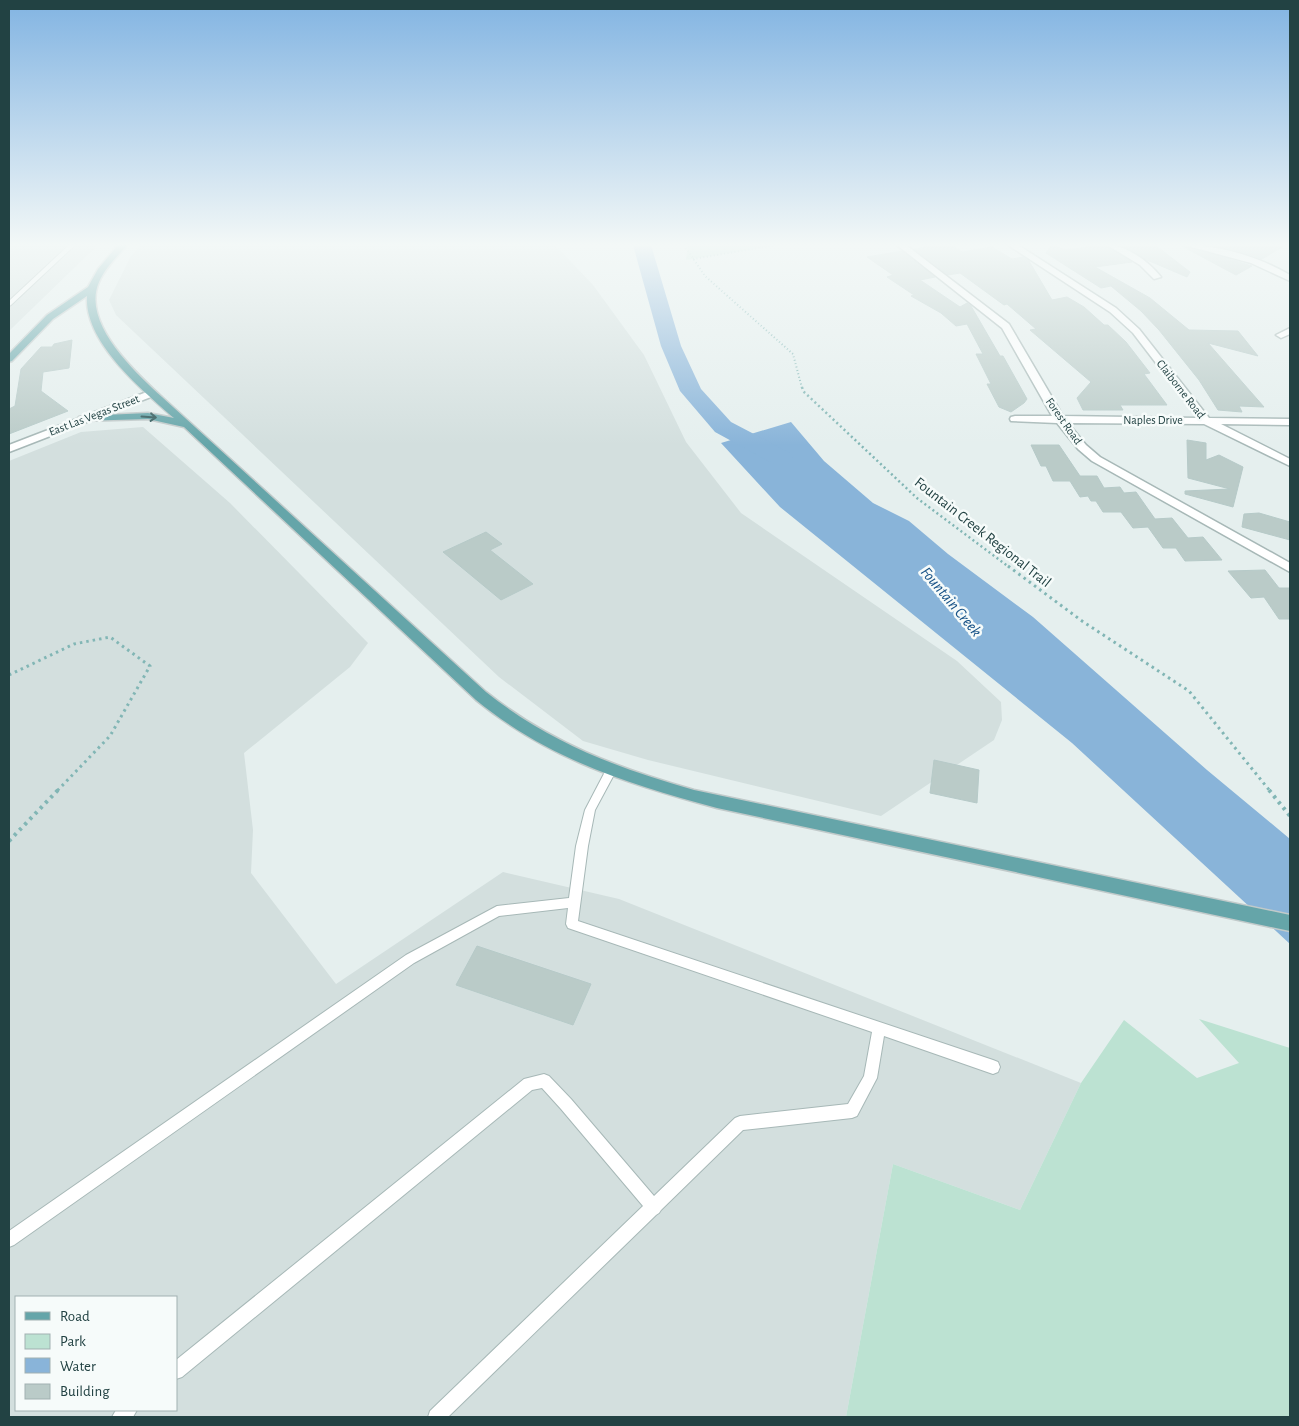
<svg xmlns="http://www.w3.org/2000/svg" width="1299" height="1426" font-family="'Alegreya Sans',sans-serif">
<style>
.built{fill:#d3dfde;fill-rule:evenodd}
.green{fill:#bce2d2}
.water{fill:#89b4d9}
.lines{fill:none;stroke-linecap:round;stroke-linejoin:round}
.river{fill:#89b4d9;fill-rule:evenodd}
.building{fill:#bacbc8;stroke:#b6cac8}
.service-casing{stroke:#a7b8b7;stroke-width:2}
.minor-casing{stroke:#a7b8b7;stroke-width:3}
.tertiary-casing{stroke:#a7b8b7;stroke-width:3}
.primary-casing{stroke:#c1caca;stroke-width:3}
.path-far3{stroke:#82b6b5;stroke-width:2;stroke-dasharray:1 2.5;stroke-linecap:butt}
.path-far2{stroke:#82b6b5;stroke-width:2.5;stroke-dasharray:2 3;stroke-linecap:butt}
.path-far1{stroke:#82b6b5;stroke-width:3;stroke-dasharray:2.5 4;stroke-linecap:butt}
.path{stroke:#82b6b5;stroke-width:4;stroke-dasharray:3 4.5;stroke-linecap:butt}
.service{fill:#fff;fill-rule:evenodd}
.minor{fill:#fff;fill-rule:evenodd}
.tertiary{fill:#fff;fill-rule:evenodd}
.primary{fill:#65a5a9;fill-rule:evenodd}
.oneway{stroke:#335b5c}
.labels{text-anchor:middle;stroke-width:5;stroke-linejoin:round;paint-order:stroke}
.far-street-label{font-size:12px;fill:#224243;stroke:#f6fbfa}
.street-label{font-size:15px;fill:#224243;stroke:#f6fbfa}
.water-label{font-size:16px;font-style:italic;fill:#155186;stroke:#f6fbfa}
</style>
<rect width="100%" height="100%" fill="#e5efee"/>
<path class="built" d="M9,245H98L9,331Z
M141,245H555L593,285L644,355L686,442L741,513L957,661L1001,702L1002,720L994,740L881,816L648,760L583,741L499,677L116,315L109,300L131,256Z
M143,427L230,503L368,643L350,667L244,753L253,830L251,873L336,984L503,872L619,899L1081,1083L1020,1210L893,1164L846,1417H9V461L81,432ZM16,1297H176V1410H16Z"/>
<path class="green" d="M688,245H778L686,260Z
M1199,1019L1290,1048V1417H846L893,1164L1020,1210L1081,1083L1124,1020L1197,1078L1239,1063Z"/>
<path class="water" d="M791,422L824,461L873,503L909,521L948,554L1033,617L1207,770L1290,839V944L1072,743L780,507L721,443Z"/>
<g class="lines">
<path class="river" d="M633,245H651L681,346L701,389L731,422L790,453L793,458L790,463L781,465L772,463L715,432L680,391L661,346Z"/>
</g>
<path class="building" d="M936,245H951L962,252L992,247L1012,259L1023,257L1029,261L1052,300L1067,297L1084,307L1104,325H1108L1126,342L1150,373L1144,374L1167,405H1120L1123,410H1083L1077,398L1091,382L1030,330L1036,329L1007,304L1004,305L960,273L948,275L914,249Z
M1052,245L1065,250L1105,245L1132,262L1095,267L1150,298L1189,330L1238,331L1258,356L1208,343L1264,407L1239,406L1242,412L1218,410L1199,380L1159,330L1141,311L1111,286L1101,288L1046,253Z
M1120,245H1155L1190,272L1187,277L1147,260L1131,250Z
M1180,245H1182L1252,266L1236,275Z
M1211,245H1285L1262,259L1239,251Z
M902,251L935,277L920,280L960,307L967,303L971,306L1000,356H1003L1027,399L1024,403L1011,412L999,407L987,384H991L976,354H983L967,324L956,326L941,313L911,296L914,295L887,277L893,275L867,257Z
M72,340L69,368L43,372L41,391L68,411L9,434V409L15,406L21,369L41,347H52L54,344Z
M1187,440L1206,443V460L1219,455L1243,467L1233,507L1185,494V491L1230,489L1188,478Z
M1031,445H1059L1080,476H1097L1104,488L1120,487L1124,493L1136,492L1155,519L1172,518L1188,538L1203,537L1222,560L1185,561L1176,548H1163L1148,527L1133,528L1121,512H1103L1096,501H1091L1088,496L1080,497L1070,481H1053L1046,466H1041Z
M1259,513L1290,522V540L1242,527L1244,514Z
M486,532L502,544L490,550L533,584L501,600L443,552Z
M1265,570L1279,588H1290V619H1279L1264,597L1251,598L1228,571Z
M934,760L979,770L977,803L930,793Z
M477,946L591,984L573,1025L456,985Z"/>
<g class="lines">
<g class="service-casing">
<path id="service" d="M69,245H75L11,305L9,306V301Z
M612,765L616,766L617,769L595,810L588,846L578,921L993,1060L998,1062L1000,1067L998,1072L993,1074L884,1036L877,1078L857,1116L852,1118L743,1130L661,1210L659,1213L656,1215L448,1417H428L430,1411L643,1206L561,1109L542,1088L532,1090L182,1377L176,1379V1360L524,1079L544,1074L549,1076L571,1099L654,1196L735,1118L740,1116L848,1104L864,1076L872,1032L568,928L566,924L568,908L499,916L414,963L14,1245L9,1247V1231L406,955L497,906L569,898L576,846L585,810L608,766Z
M116,1410H137L133,1417H112Z"/>
</g>
<g class="minor-casing">
<path id="minor" d="M897,245H906L1009,324L1063,416L1198,418L1133,333L1110,312L1008,245H1018L1116,308L1139,329L1209,418L1290,419V425L1221,424L1290,459V466L1204,424L1068,423L1086,445L1100,457L1290,563V572L1092,461L1078,449L1057,423L1011,421L1010,419L1011,417L1015,416H1052L1002,328Z
M1107,245C1127,245 1149,262 1161,277L1154,279L1140,265Z
M1290,328V334L1281,338L1276,335Z"/>
</g>
<g class="tertiary-casing">
<path id="tertiary" d="M1184,245C1220,245 1259,257 1290,275V281L1251,263Z
M152,390L157,393L156,395L9,452V445Z"/>
</g>
<g class="primary-casing">
<path id="primary" d="M118,245H127C117,257 105,268 99,282C81,323 136,373 162,397L486,692C550,743 617,768 694,790L1290,915V931L717,808C628,784 548,759 476,700L184,427L148,419L79,421L78,419L79,417L83,416L148,413L174,418C142,390 84,342 87,296L53,319L12,361L9,362V354L47,315L88,287L98,269Z"/>
</g>
<path class="path-far3" d="M684,245L705,276L793,354L802,388
M693,259L776,245"/>
<path class="path-far2" d="M802,387L803,391L918,499L1009,567"/>
<path class="path-far1" d="M1008,566L1082,621L1189,691L1270,791
M9,675L74,644L110,637L150,666L110,736L57,791"/>
<path class="path" d="M1269,790L1290,816
M9,841L58,790"/>
<use href="#service" class="service"/>
<use href="#minor" class="minor"/>
<use href="#tertiary" class="tertiary"/>
<use href="#primary" class="primary"/>
</g>
<defs><path id="oneway-shaft" d="M-6 0H5M1.5-3L5.5 0L1.5 3" fill="none" stroke-width="1.6" stroke-linecap="round" stroke-linejoin="round" transform="scale(1.25)"/></defs>
<use class="oneway" href="#oneway-shaft" transform="translate(149 417) rotate(4)"/>
<linearGradient id="sky" x2="0" y2="1"><stop stop-color="#82b4e2"/><stop offset="0.55" stop-color="#f3f8f7"/><stop offset="1" stop-color="#f3f8f7" stop-opacity="0"/></linearGradient>
<rect width="1299" height="445" fill="url(#sky)"/>
<g class="labels">
<g class="far-street-label">
<text transform="translate(1181 389) rotate(52)" y="4">Claiborne Road</text>
<text transform="translate(94 415) rotate(-21)" y="4">East Las Vegas Street</text>
<text x="1153" y="424">Naples Drive</text>
<text transform="translate(1064 421) rotate(55)" y="4">Forest Road</text>
</g>
<g class="street-label">
<text transform="translate(983 532) rotate(38)" y="5">Fountain Creek Regional Trail</text>
</g>
<g class="water-label">
<text transform="translate(952 601) rotate(50)" y="6">Fountain Creek</text>
</g>
</g>
<rect width="1299" height="1426" fill="none" stroke="#224243" stroke-width="20"/>
<rect x="15" y="1296" width="162" height="115" fill="#f6fbfa" stroke="#a1b1b1"/>
<rect x="25" y="1312" width="25" height="8" fill="#65a5a9" stroke="#a1b1b1"/>
<text x="60" y="1321" font-size="15" fill="#224243">Road</text>
<rect x="25" y="1334" width="25" height="15" fill="#bce2d2" stroke="#a1b1b1"/>
<text x="60" y="1346" font-size="15" fill="#224243">Park</text>
<rect x="25" y="1358" width="25" height="15" fill="#89b4d9" stroke="#a1b1b1"/>
<text x="60" y="1371" font-size="15" fill="#224243">Water</text>
<rect x="25" y="1384" width="25" height="15" fill="#bacbc8" stroke="#a1b1b1"/>
<text x="60" y="1396" font-size="15" fill="#224243">Building</text>
</svg>
